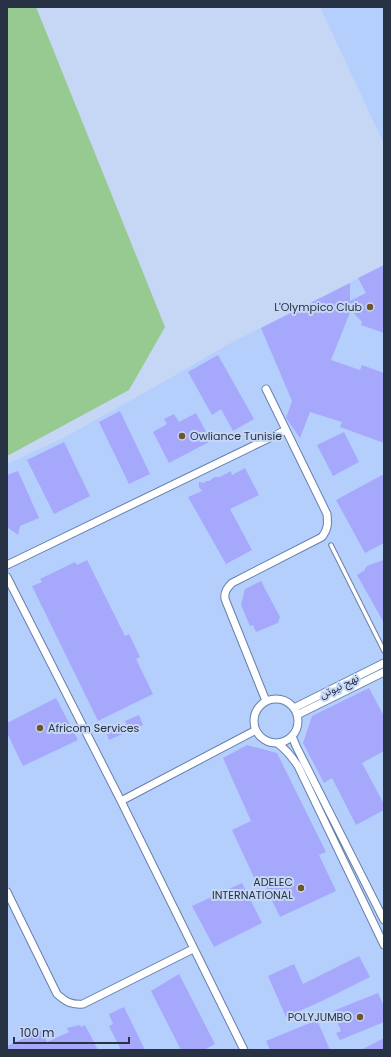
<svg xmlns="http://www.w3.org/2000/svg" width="391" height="1057" font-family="Poppins,'Noto Sans Arabic',sans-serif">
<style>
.built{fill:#b5cffc}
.green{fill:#96ca90}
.building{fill:#a6a8fc}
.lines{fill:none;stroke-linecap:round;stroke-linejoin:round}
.lane-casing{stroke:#667fac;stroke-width:5.5}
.street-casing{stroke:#667fac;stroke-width:9}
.lane{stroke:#fff;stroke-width:3.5}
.street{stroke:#fff;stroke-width:7}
.poi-dot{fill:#6e5626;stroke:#c6d7f5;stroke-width:1.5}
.labels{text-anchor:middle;stroke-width:4;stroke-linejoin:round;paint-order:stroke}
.poi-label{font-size:11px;fill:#273245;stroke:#c6d7f5;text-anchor:end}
.street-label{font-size:11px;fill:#273245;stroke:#c6d7f5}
</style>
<rect width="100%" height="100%" fill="#c6d7f5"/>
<path class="built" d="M320,7H384V144Z
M384,265V1050H7V464L67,436L179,373L227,345Z"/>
<path class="green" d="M7,7H36L165,327L129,390L7,456Z"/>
<path class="building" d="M384,265V333L361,325L362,322L351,310L331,360L360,370L362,365L384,373V443L340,427L342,422L310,412L300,438L286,418L292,401L261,328L350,283V301L366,293L358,278Z
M218,355L254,419L233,431L221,409L212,415L188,372Z
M120,411L150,474L129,484L99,422Z
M196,413L211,441L169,463L153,432L167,424L164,419L174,414L179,422Z
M344,432L359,462L333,476L317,445Z
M64,442L90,496L54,514L27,460Z
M245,468L259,495L230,509L252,550L226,564L188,497L202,491L199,487V482L205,483V481H209L215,477H220L231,471L232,475Z
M18,471L39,518L20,526L18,535L7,527V475Z
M384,474V543L365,553L336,500Z
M87,560L125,636L129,634L140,657L136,659L153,694L98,721L32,586L42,582L40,579L75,562L77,565Z
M384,560V623L357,575L365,570V568L369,565Z
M261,581L280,617L278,623L256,632L253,625L250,626L241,605L245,589Z
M369,688L384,716V751L362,763L384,804V810L356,825L332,778L324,783L303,743L312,716Z
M56,698L78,740L23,766L7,733V723Z
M139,715L143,725L109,740L107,734L127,726L125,721Z
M247,745L277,753L326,852L319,855L336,891L280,917L263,882L257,884L232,830L251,821L223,758Z
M242,883L262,923L214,947L192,906Z
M359,956L370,977L322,1001L286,1017L268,976L294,964L303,984Z
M179,974L215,1044L204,1050H181L151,991Z
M378,993L384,1006V1022L340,1040L336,1033L341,1031L333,1011Z
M124,1007L145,1050H121L109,1026L113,1024L109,1014Z
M317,1020L330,1050H270L266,1041Z
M80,1025L81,1027L85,1025L98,1050H7V1046L42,1030L47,1042L69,1032L67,1028Z
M384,1038V1050H361Z"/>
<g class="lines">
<g class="lane-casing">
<path id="lane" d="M331,545L384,651"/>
</g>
<g class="street-casing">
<path id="street" d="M266,389L327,514C328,524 328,529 322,537L232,583C227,588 224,592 225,599L266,701
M7,565L286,430
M7,577L121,801L244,1050
M254 721a22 22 0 1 1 44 0a22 22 0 1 1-44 0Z
M294,708L384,663
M297,715L384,672
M292,736L296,746L384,920
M277,743C286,749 292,757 298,766L384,945
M121,801L256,730
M7,892L57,994C66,1002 71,1005 83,1004L193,949"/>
</g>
<use href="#lane" class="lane"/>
<use href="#street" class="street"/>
</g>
<g class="poi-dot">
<circle cx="370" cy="307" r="4"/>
<circle cx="182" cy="436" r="4"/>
<circle cx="40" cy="728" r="4"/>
<circle cx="301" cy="888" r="4"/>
<circle cx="360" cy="1017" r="4"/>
</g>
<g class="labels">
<g class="poi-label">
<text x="362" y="311">L'Olympico Club</text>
<text x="190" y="440" text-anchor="start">Owliance Tunisie</text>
<text x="48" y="732" text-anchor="start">Africom Services</text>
<text x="293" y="886">ADELEC<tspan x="293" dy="13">INTERNATIONAL</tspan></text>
<text x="352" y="1021">POLYJUMBO</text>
</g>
<g class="street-label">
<text transform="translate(339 686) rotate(-26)" y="4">نهج نيوتن</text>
</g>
</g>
<rect width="391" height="1057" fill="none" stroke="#273245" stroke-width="16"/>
<path d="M14 1037v6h115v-6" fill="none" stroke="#273245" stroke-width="2"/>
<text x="20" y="1037" font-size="12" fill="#273245" stroke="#c6d7f5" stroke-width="3" paint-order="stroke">100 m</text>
</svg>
